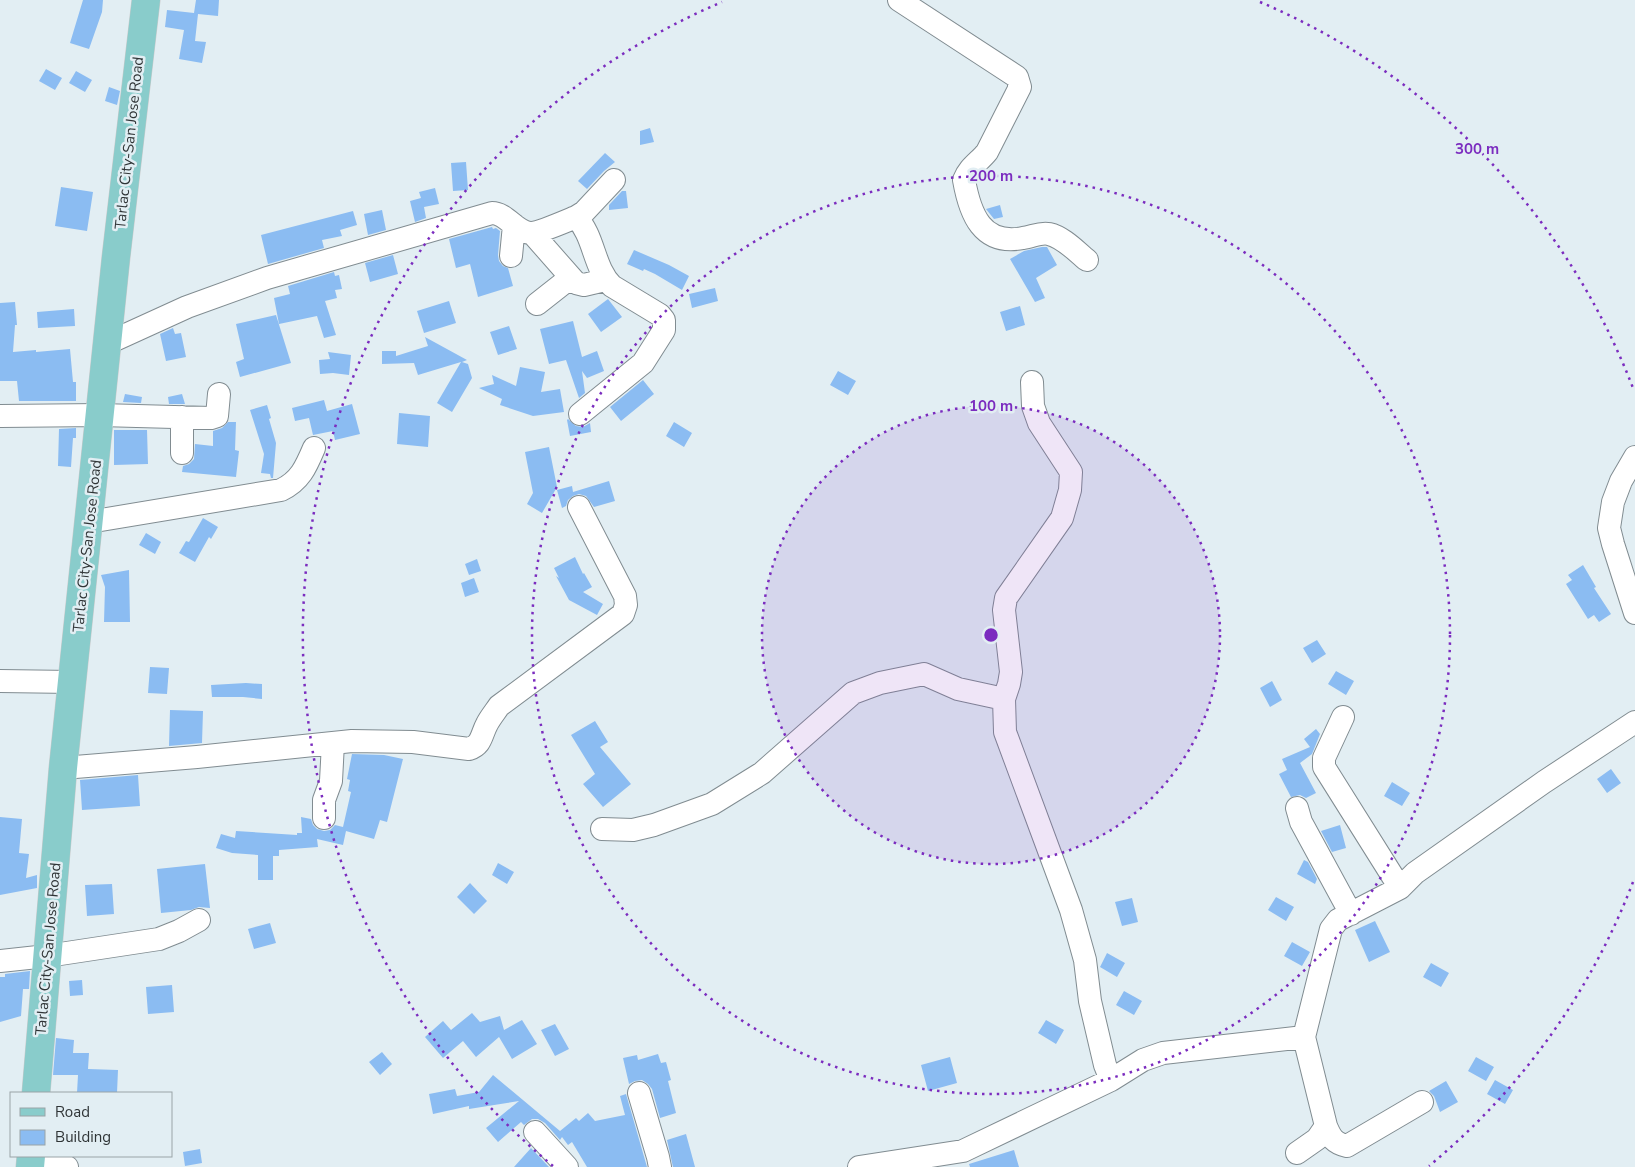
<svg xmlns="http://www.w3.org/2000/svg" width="1635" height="1167" font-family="'Nunito Sans',sans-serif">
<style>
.building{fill:#8bbcf2}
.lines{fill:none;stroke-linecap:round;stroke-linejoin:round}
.minor-casing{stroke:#818c91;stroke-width:24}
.major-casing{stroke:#c9cacb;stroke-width:29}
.minor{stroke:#fff;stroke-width:22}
.major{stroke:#89cccb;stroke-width:28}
.ring{fill:none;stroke:#7b2cbf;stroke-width:2.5;stroke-dasharray:2.5 5}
.labels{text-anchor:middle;stroke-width:5;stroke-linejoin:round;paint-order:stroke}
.street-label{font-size:15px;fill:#2f3436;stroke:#e2eef3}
.centre{fill:#7b2cbf;stroke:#e2eef3;stroke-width:2.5}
.ring-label{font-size:15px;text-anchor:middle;font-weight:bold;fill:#7b2cbf;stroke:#e2eef3;stroke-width:5;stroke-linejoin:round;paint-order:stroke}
</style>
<rect width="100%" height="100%" fill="#e2eef3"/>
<path class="building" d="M83,0H103L102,12L89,49L70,43Z
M196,0H219L218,16L198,14L195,41L206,42L202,63L179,59L184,30L165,27L167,10L194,13Z
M46,69L62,78L55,90L39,81Z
M76,71L92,80L85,92L69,83Z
M109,87L120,91L117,105L105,101Z
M650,128L654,142L640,145V131Z
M605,153L615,162L604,171L587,189L578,181Z
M466,162L468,190L453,191L451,163Z
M61,187L93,192L87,231L55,226Z
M435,188L439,204L424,207L426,218L415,222L410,201L421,198L419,192Z
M622,191H626L628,208L609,210V205Z
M1000,205L1003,217L994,219L986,209Z
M382,210L386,230L368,235L364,214Z
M353,211L357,225L340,230L342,236L322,240L324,248L268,264L261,235Z
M492,227L493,229L496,228L500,231L498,255L499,261L503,266L508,268L513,286L478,297L470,264L456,268L449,239Z
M1042,247H1047L1057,265L1036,278L1045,298L1035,302L1010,259L1024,251Z
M634,250L669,265L689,276L682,290L655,274L644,269L643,271L627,264Z
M393,255L398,274L370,282L365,263Z
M334,272L335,276L339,275L342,289L335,290L337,298L325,301L336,335L324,338L317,316L279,324L274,298L290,294L288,286Z
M715,288L718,301L692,308L689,294Z
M608,299L622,317L601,332L588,314Z
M449,301L456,323L424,333L417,311Z
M15,302L17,325H15L13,352L36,350V352L70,349L73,382H76V401H19L17,381H0V303Z
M1020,306L1025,325L1006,331L1000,312Z
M74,309L75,326L38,328L37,312Z
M276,315L291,363L240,377L236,362L244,359L236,324Z
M573,321L582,357L597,351L604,371L587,378L582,371L585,393L579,398L566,360L549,364L540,329Z
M509,326L517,349L498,355L490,332Z
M173,328L175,334L181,333L186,357L166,361L160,334Z
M425,337L467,360L462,362L468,364L472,378L452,412L437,403L461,362L418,375L414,363L382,364V351H396V356L428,346Z
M328,352L351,355L349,375L333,373L320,374L319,360L330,359Z
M520,367L545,372L541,392L560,389L564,412L533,416L500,405L502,399L479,388L494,384L492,375L516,386Z
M838,371L856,381L848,395L830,385Z
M643,380L654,394L621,421L610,407Z
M125,394L142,397L141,403L123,402Z
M182,394L185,404H169L168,397Z
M324,400L327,411L352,404L360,434L335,440L333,431L313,435L309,418L295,421L292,408Z
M267,405L271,418L269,419L276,443L273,478H271L270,474L261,473L264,454L250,410Z
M399,413L430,416L428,447L397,444Z
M568,419L576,426L583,427L590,423L591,432L570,436L567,420Z
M228,422H236L235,450L239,451L236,477L182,472L183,466L189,464L194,459L195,444L213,446V431L222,428Z
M674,422L692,433L684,447L666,436Z
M76,428V438H73L71,467L58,466L59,429Z
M114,430H147L148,464L114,465Z
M549,447L557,487L542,513L527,504L533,493L525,452Z
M609,481L615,501L594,507L586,496L579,494L573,496L568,500L566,506L562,508L557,490L572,486L573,492Z
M203,518L218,527L211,539L209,537L195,562L179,553L186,541L189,542Z
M146,533L161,542L155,554L139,545Z
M575,557L583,574L584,573L592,587L583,592L603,604L597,615L569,600L556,576L559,578L554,568Z
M477,559L481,571L469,575L465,564Z
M1583,565L1596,587L1594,588L1611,614L1599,622L1594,615L1588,619L1566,584L1572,580L1568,575Z
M129,570L130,622H104L105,587L101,575Z
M474,578L479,592L465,597L461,583Z
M1317,640L1326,654L1312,663L1303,648Z
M150,667L169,668L167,694L148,693Z
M1336,671L1354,681L1346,695L1328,684Z
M1272,681L1282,700L1270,707L1260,688Z
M246,683L262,684V699L243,697H212L211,685Z
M170,710L203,711L202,743L169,746Z
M595,721L608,742L600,747L631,784L603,807L583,784L595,774L571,735Z
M1316,729L1320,734L1312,754L1300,763L1316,793L1306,798L1300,795L1291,797L1279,774L1287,770L1282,759L1310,747L1304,739Z
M352,754L384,755L403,759L387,822L380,820L374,839L346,831L343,845L317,839L318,847L279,850V856H273V880H258V855L232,853L216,848L221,834L235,838L236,831L297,835V833H302L301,817L311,819L313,825L317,829L324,831L330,830L335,825L343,827L351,792L348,791L350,780L347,779Z
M1611,769L1621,783L1607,793L1597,779Z
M138,775L140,806L82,810L80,780Z
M1392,782L1410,793L1402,806L1384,796Z
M0,817L22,819L19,853L29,854L26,878L37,875V888L0,895Z
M1340,825L1346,848L1332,852L1321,831Z
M1304,860L1308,862L1317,879L1315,884L1297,874Z
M498,863L514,872L507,884L492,875Z
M205,864L210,908L199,907L191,910L161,913L157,869Z
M470,883L487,901L474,914L457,897Z
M112,884L114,914L87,916L85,885Z
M1276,897L1294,907L1286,921L1268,910Z
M1132,898L1138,922L1122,926L1115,902Z
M1375,921L1390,952L1369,962L1355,930Z
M270,923L276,943L254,949L248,929Z
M1292,942L1310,952L1302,966L1284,956Z
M1107,953L1125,963L1117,977L1100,967Z
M1431,963L1449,973L1441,987L1423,977Z
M30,971L29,989H23L21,1016L0,1022V977H5V974Z
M82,980L83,995L70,996L69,981Z
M172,985L174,1012L148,1014L146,987Z
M1124,991L1142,1001L1134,1015L1116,1005Z
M472,1013L480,1022L500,1016L504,1030L522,1020L537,1044L512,1059L499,1037L476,1057L463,1041L443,1058L425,1037L443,1021L451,1030Z
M1046,1020L1064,1030L1056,1044L1038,1033Z
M555,1024L569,1049L555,1056L541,1030Z
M56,1038L74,1040L73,1053H89L88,1069L118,1070L117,1093H77L78,1075H53Z
M382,1052L392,1064L380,1075L369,1062Z
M658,1054L661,1063L666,1062L671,1080L668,1081L676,1113L660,1118L652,1089L648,1084L642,1080L635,1081L629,1084L623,1058L637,1055L638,1060Z
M950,1057L957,1083L928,1091L921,1065Z
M1476,1057L1494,1067L1486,1081L1468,1071Z
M493,1075L560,1131L576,1118L579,1121L588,1113L595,1121L625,1115L620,1096L626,1094L647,1167H587L572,1142L568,1145L562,1137L560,1140L545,1123L538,1119H532L524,1125L521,1122L498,1142L486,1128L519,1101L469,1109V1106L433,1114L429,1094L455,1089L457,1096L479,1092Z
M1495,1080L1513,1090L1505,1104L1487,1094Z
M1446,1081L1458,1102L1440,1112L1434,1096L1429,1091Z
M686,1134L695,1167H673L667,1140Z
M531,1148L549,1167H514Z
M200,1149L202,1163L185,1166L183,1152Z
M1014,1150L1019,1167H970L969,1164Z"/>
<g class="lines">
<g class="minor-casing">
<path id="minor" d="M899,0L1017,77L1020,87L987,152C979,162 969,167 964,180C970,214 982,246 1023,238C1032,237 1040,232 1049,234C1063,237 1076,251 1087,260
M576,217L584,212L614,180
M532,233L576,283L584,285L605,280
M511,256L514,225
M537,304L570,278
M108,343L187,307L267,278L492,213C507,213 516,233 531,233C539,233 566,221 576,217C595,237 593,267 612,286L660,315L664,320V330L643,363L580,414
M1032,382L1033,406L1039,423L1071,472L1070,490L1062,518L1006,598L1004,610L1011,672L1009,684L1004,699L1005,732L1071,910L1085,960L1090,1001L1105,1065L1111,1080
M0,416L100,415L211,418L217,416L219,394
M182,417V453
M1635,457L1621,481L1613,502L1609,528L1613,544L1635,613
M89,522L281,490C300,481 306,467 314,448
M0,681L72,682
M1343,717L1324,758V767L1400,888
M63,768L197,757L352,741L413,742L469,749C482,745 481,735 487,724C490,718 495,712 499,706L623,614L626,605L625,596L579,507
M1297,808L1301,822L1351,914
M324,818V800L331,781L333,743
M602,829L633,830L654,825L712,804L762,773L853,693L880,683L924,674L958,689L1004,699
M0,961L47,956L159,939L179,931L199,920
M639,1093L658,1157L660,1167
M1422,1102L1347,1146C1334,1143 1331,1138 1326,1126L1304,1037L1331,929L1338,920L1400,888L1415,873L1544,782L1635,722
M535,1132L567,1167
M1297,1153L1317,1139L1326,1126
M44,1156L67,1167
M859,1167L963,1151L1111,1080L1143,1060L1163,1053L1304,1037"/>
</g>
<g class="major-casing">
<path id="major" d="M36,1093L63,768L116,257L146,0
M30,1167L31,1156"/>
</g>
<use href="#minor" class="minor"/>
<use href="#major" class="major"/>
</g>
<circle cx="991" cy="635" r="229" fill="#7b2cbf" fill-opacity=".12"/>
<g class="ring">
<circle cx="991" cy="635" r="229"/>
<circle cx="991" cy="635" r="459"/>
<path d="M1633 882A688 688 0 0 1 1429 1166M553 1166A688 688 0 0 1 722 2M1260 2A688 688 0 0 1 1633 388"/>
</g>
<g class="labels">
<g class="street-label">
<text transform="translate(129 143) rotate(-84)" y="5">Tarlac City-San Jose Road</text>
<text transform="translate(87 546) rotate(-84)" y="5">Tarlac City-San Jose Road</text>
<text transform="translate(48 949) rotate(-85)" y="5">Tarlac City-San Jose Road</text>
</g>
</g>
<circle cx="991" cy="635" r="8" class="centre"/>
<g class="ring-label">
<text x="1477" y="154">300 m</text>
<text x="991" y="181">200 m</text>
<text x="991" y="411">100 m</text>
</g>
<rect x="10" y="1092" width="162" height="65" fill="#e2eef3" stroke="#9aa4a7"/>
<rect x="20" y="1108" width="25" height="8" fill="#89cccb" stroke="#9aa4a7"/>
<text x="55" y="1117" font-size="15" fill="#2f3436">Road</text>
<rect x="20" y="1130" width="25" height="15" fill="#8bbcf2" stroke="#9aa4a7"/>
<text x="55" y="1142" font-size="15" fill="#2f3436">Building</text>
</svg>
